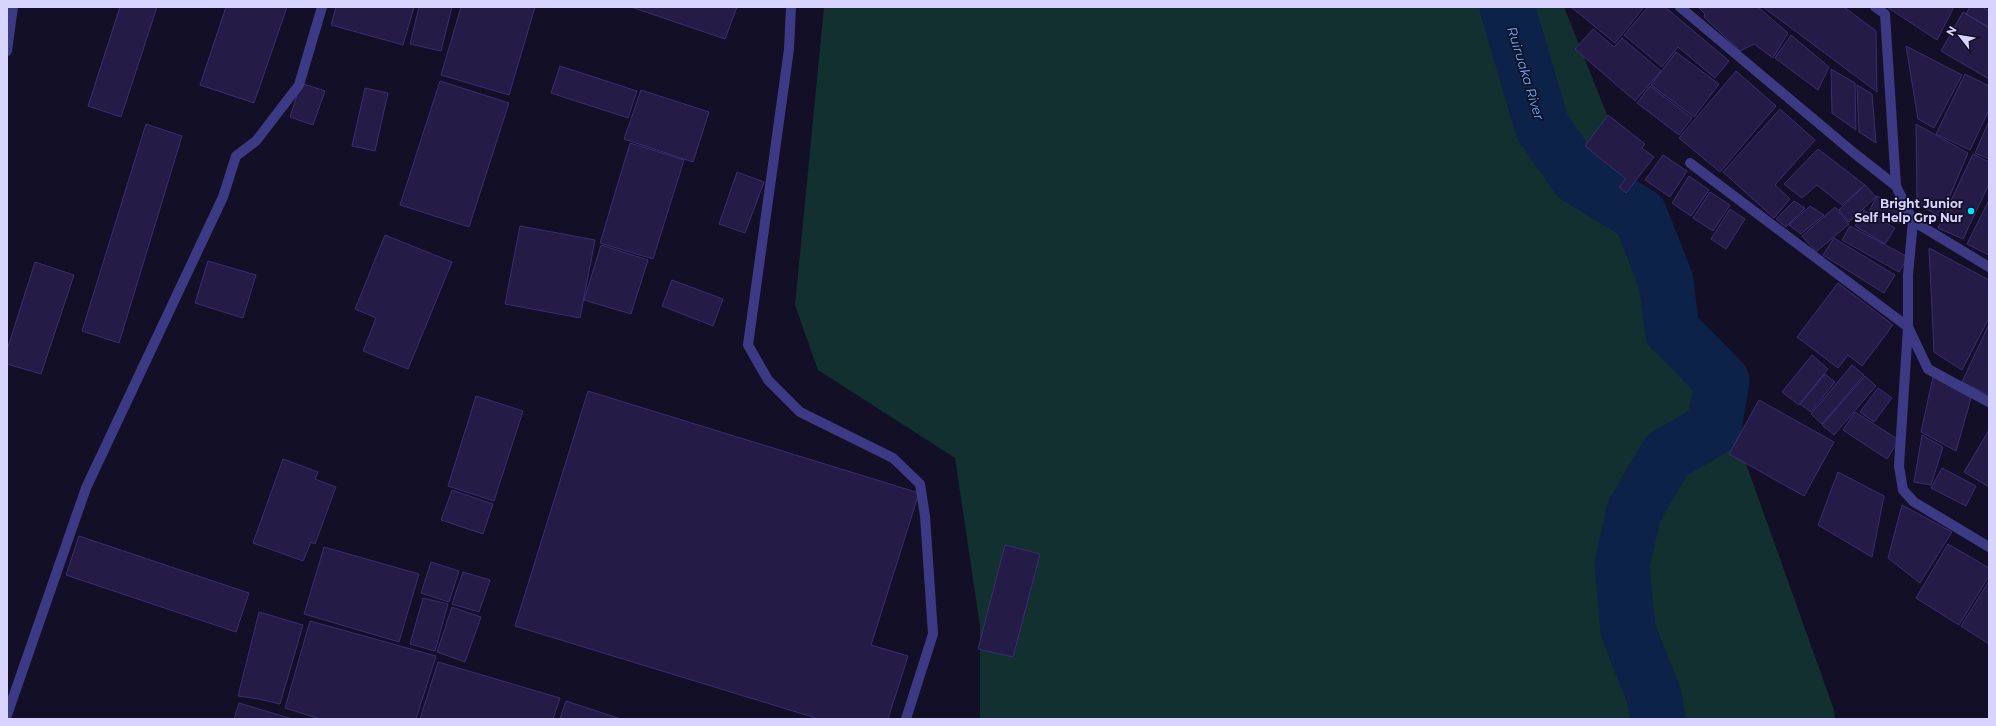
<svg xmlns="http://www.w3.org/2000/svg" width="1996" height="726" font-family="Montserrat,sans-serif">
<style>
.green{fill:#12302f}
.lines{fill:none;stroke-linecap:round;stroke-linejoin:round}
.river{stroke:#0c2248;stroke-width:55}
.building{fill:#241b47;stroke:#3b2d73}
.minor{stroke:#3d3a85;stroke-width:10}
.poi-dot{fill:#00e5ff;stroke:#130f26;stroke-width:1.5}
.labels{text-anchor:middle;stroke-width:3.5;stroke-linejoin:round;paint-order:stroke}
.poi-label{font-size:12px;font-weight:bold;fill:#d9d4ff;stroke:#130f26;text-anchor:end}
.water-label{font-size:13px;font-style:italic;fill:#62b6ff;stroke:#130f26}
</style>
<rect width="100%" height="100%" fill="#130f26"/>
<path class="green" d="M824,7H1564L1744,458L1834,710L1835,719H980V626L955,458L818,370L795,305Z"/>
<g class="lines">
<path class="river" d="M1507,7L1542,126L1577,177L1640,215L1666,281L1672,330L1722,381L1714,428L1667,455L1634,511L1622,565L1628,630L1654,696L1658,719"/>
</g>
<path class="building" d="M120,7H157L121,117L88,106Z
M226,7H287L254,103L200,85Z
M336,7H414L403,45L331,25Z
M419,7H452L441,51L410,44Z
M461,7H535L509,95L441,75Z
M631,7H737L725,39Z
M1571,7H1644L1615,43Z
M1648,7H1665L1729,61L1715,78L1678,47L1662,67L1624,35Z
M1758,7L1788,33L1773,58L1754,44L1740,51L1704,17L1705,14L1699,8Z
M1763,7H1844L1876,31L1877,92Z
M1887,7H1954L1937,40Z
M1970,7H1982L1989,11V27L1966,14Z
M1963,12L1989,28V79L1941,51Z
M1593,29L1614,47L1622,38L1661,71L1635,101L1575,49Z
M1791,35L1829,67L1818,90L1775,58Z
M1906,46L1962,75L1934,128L1918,119Z
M1676,52L1719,84L1694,117L1651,85Z
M560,66L637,91L628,118L551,93Z
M1831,69L1855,83L1856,130L1832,113Z
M1736,71L1776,106L1720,172L1679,138Z
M1965,74L1989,86V110L1970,150L1936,134Z
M440,81L509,103L469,227L400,205Z
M301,83L325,91L313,125L290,117Z
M1857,85L1872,94L1876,143L1859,132Z
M1650,86L1692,118L1679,135L1637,103Z
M365,88L388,93L375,151L352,146Z
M641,90L709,112L693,162L624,139Z
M1780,109L1815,140L1775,185L1790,199L1774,218L1723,172Z
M1608,115L1645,144L1642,148L1654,157L1626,193L1619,187L1626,179L1585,146Z
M1989,121V159L1975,153Z
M146,124L182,136L119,343L82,331Z
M1916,124L1968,153L1941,217L1917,204Z
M630,143L684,160L653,259L600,243Z
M1818,149L1865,185L1842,205L1817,185L1802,198L1784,184Z
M1973,154L1989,162V184L1963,239L1938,228Z
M1663,155L1687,171L1670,197L1645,180Z
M737,172L764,182L745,233L719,224Z
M1689,176L1709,190L1691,216L1672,203Z
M1865,185L1876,197L1849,222L1839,210Z
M1710,192L1730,205L1713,231L1693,218Z
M1877,196L1901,209L1893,223L1869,211Z
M1989,200V255L1967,244Z
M1794,201L1805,208L1786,227L1776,219Z
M1810,206L1824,215L1801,234L1789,225Z
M1835,207L1849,224L1816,252L1802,236Z
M1730,209L1745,219L1726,249L1711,239Z
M1864,210L1895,228L1885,244L1855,226Z
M520,226L595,240L580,318L505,304Z
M1850,226L1908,257L1899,272L1842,240Z
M385,235L452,262L408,369L363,351L376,318L355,309Z
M1834,238L1895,275L1884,293L1823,255Z
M601,245L648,260L631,314L584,300Z
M1929,248L1989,280V318L1962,370L1934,352Z
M208,261L256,275L243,318L195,303Z
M35,262L74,275L41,374L7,364V350Z
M672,280L723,299L713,326L662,306Z
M1838,283L1893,325L1862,366L1848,355L1838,368L1797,337Z
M1989,324V395L1962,382Z
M1812,355L1828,369L1799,405L1782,392Z
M1852,365L1864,375L1822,424L1811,414Z
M1825,374L1835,382L1811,412L1800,404Z
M1865,376L1876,386L1834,435L1822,425Z
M1933,377L1971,398L1956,451L1921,432Z
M1878,388L1892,398L1874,422L1860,412Z
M588,391L919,493L871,645L908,656L888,719H819L515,626Z
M476,396L523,411L494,501L448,486Z
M1759,400L1834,442L1804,496L1729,454Z
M1855,412L1899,440L1887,459L1843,430Z
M1989,430V487L1964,472Z
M1922,435L1943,447L1931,485L1914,482Z
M283,459L318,472L315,479L336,487L315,544L311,542L303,561L253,543Z
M1942,468L1976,486L1966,506L1931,488Z
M1838,472L1884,496L1872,557L1818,525Z
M452,490L493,504L483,534L441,520Z
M1902,505L1952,532L1920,583L1888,558Z
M79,536L249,593L236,632L66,575Z
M1948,544L1989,568V576L1959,625L1916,598Z
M1005,545L1040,554L1013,657L978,649Z
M324,547L419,574L399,642L304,614Z
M431,562L459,571L449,602L421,593Z
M463,572L490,580L479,612L452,604Z
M1989,581V644L1961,626Z
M423,598L448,604L435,651L410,644Z
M452,607L481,617L465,662L437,652Z
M259,612L303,625L280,704L259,699L238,696Z
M310,621L436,656L416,719H320L285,708Z
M438,662L560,698L553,719H420Z
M566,701L621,719H560Z
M239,703L292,719H234Z"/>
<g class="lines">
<path class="minor" d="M791,7L789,49L748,345L768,380L800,412L893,458L920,484L925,516L933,634L906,719
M1680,7L1854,153L1896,186
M1875,7L1885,14L1896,186L1913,221L1908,275V327L1899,466L1903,490L1914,502L1989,547
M7,51L13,7
M1690,163L1908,327L1928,369L1989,402
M1913,221L1989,267
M7,715L86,488L223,197L236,156L256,141L299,85L322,7"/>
</g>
<circle class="poi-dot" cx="1971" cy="211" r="4"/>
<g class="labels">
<g class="poi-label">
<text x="1963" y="208">Bright Junior<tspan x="1963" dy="14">Self Help Grp Nur</tspan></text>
</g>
<g class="water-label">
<text transform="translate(1526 73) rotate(73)" y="5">Ruiruaka River</text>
</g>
</g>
<rect width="1996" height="726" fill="none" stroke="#d9d4ff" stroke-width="16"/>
<g transform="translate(1960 36) rotate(301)" stroke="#130f26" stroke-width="3" paint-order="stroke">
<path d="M0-3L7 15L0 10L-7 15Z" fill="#d9d4ff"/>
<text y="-6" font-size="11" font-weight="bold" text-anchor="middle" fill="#d9d4ff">N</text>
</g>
</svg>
